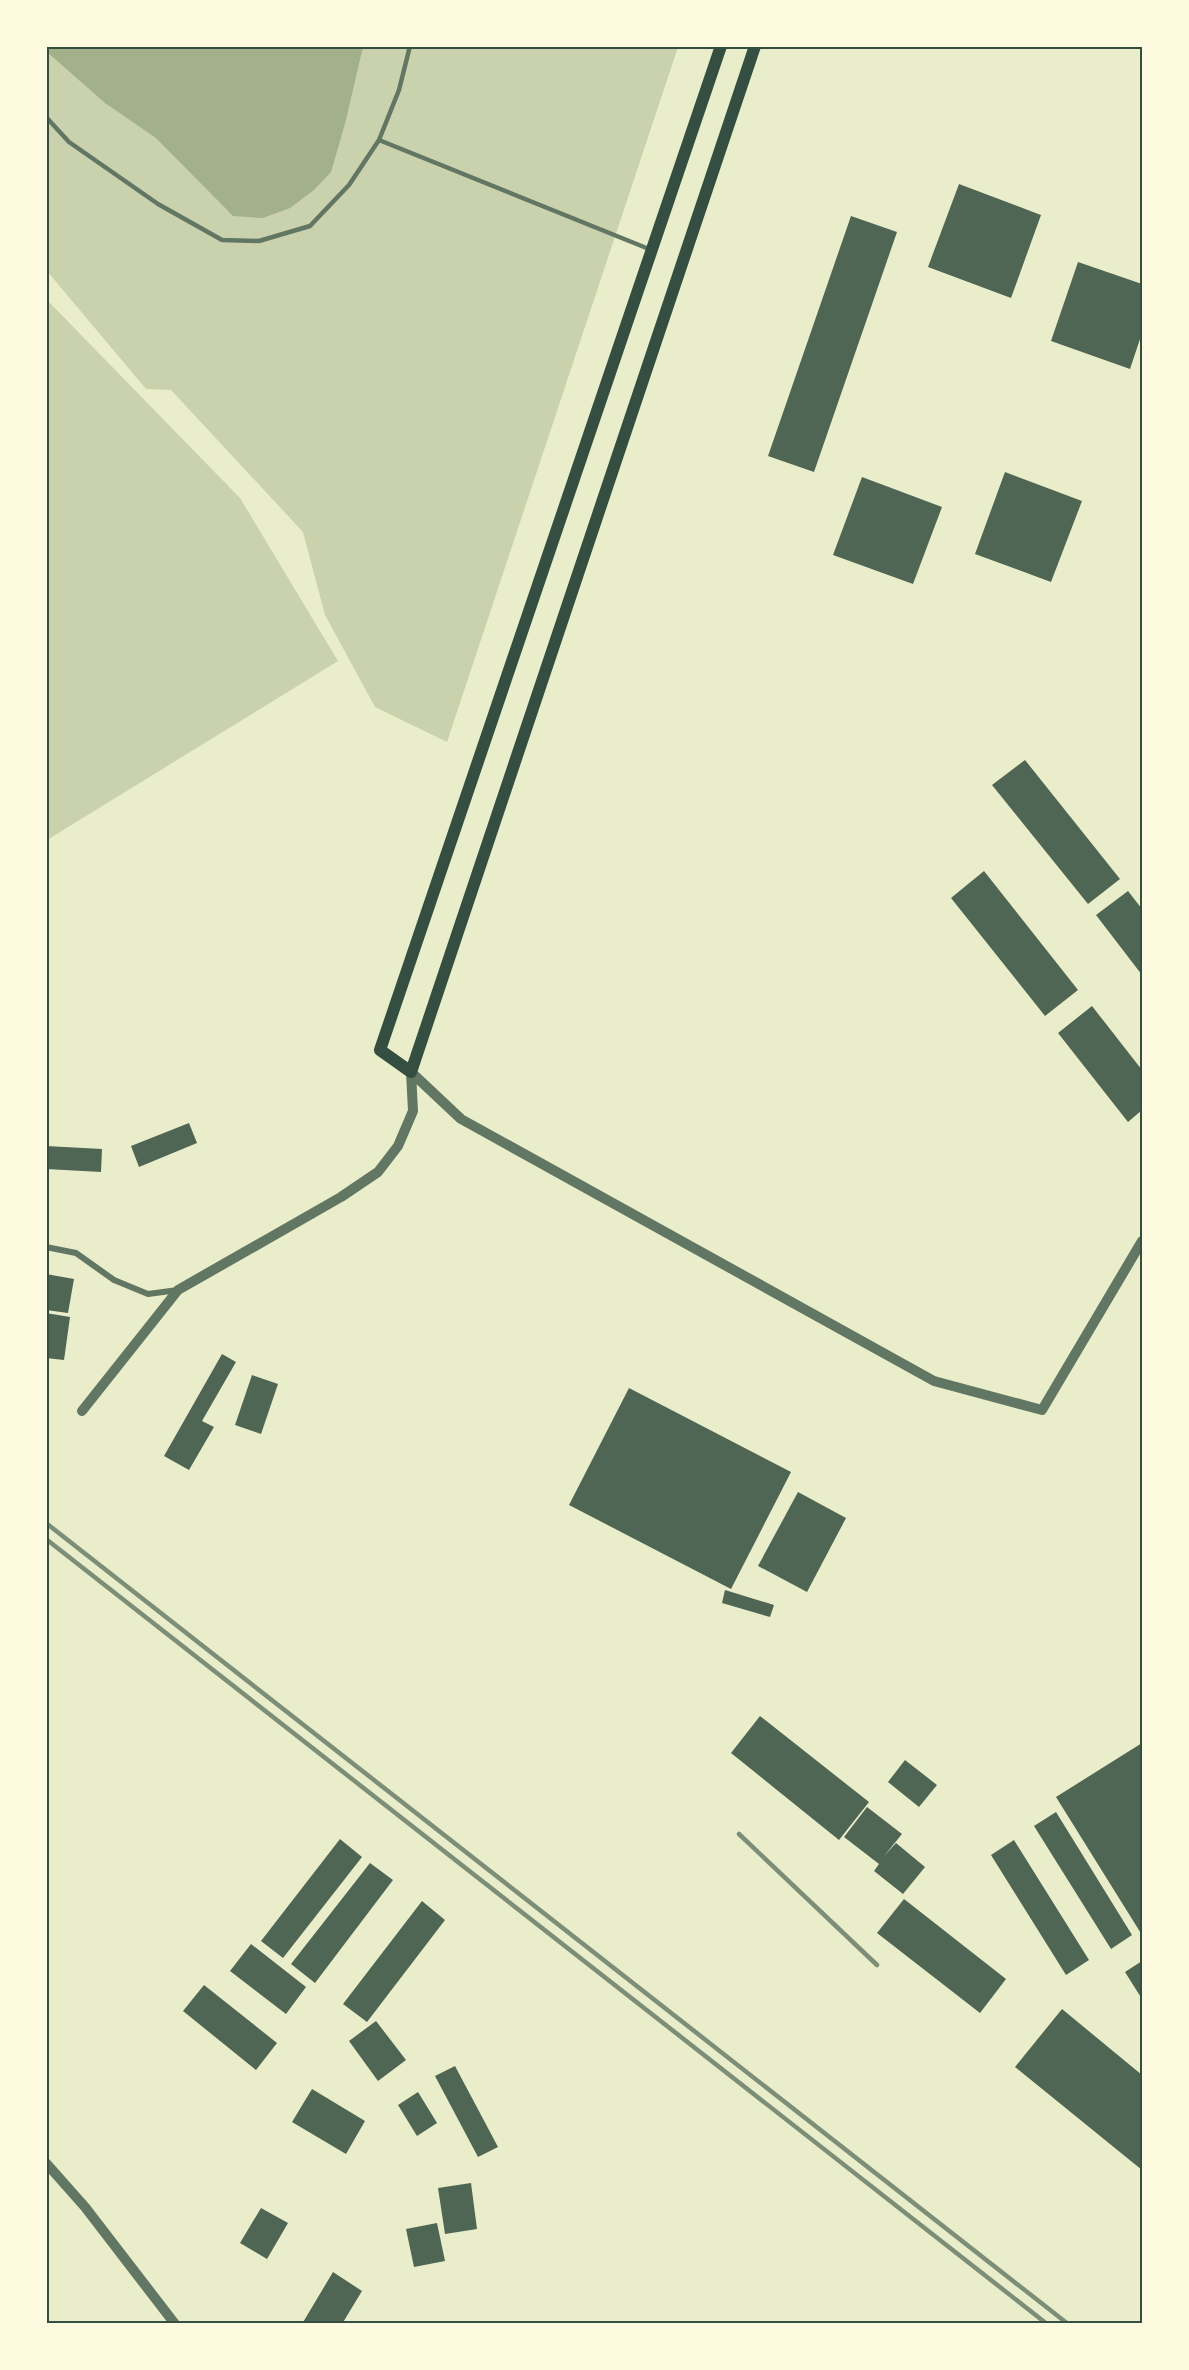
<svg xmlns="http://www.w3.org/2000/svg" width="1189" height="2370" font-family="Barlow,sans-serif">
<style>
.green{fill:#cad2ad}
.water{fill:#a3b18a}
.building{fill:#4f6655}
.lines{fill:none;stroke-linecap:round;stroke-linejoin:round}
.service{stroke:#617663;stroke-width:4.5}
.minor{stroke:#617663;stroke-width:6}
.tertiary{stroke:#617663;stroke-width:10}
.secondary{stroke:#344e41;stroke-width:12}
.rail{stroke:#7c8e77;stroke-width:4.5}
.neatline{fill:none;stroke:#344e41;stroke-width:2}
</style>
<rect width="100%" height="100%" fill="#e9edc9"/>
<path class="green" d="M46,47H678L447,742L375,707L325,615L303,532L171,390L146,389L47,271Z
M47,300L240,498L338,661L47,840Z"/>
<path class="water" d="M47,46H363V47L345,124L331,172L314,190L290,208L263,218L233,216L156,138L105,103L47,52Z"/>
<path class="building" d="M959,184L1041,215L1011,298L928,267Z
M851,216L897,232L814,472L768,456Z
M1078,262L1142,284V333L1130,369L1051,341Z
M1005,472L1082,501L1051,582L975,554Z
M862,477L942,507L913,584L833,555Z
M1025,760L1120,879L1088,904L992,785Z
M984,871L1078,990L1045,1016L951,898Z
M1128,891L1142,909V975L1096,915Z
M1092,1006L1142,1070V1110L1128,1122L1058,1033Z
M189,1123L197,1143L139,1167L131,1146Z
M46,1146L102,1149L101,1172L46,1169Z
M46,1274L74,1279L68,1313L46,1310Z
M46,1313L70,1317L64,1360L46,1358Z
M222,1354L236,1362L202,1421L214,1427L189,1470L164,1456Z
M252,1375L278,1384L261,1434L235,1425Z
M629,1388L791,1472L731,1589L569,1505Z
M798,1492L846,1518L807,1592L758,1566Z
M725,1590L774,1605L770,1617L722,1603Z
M760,1716L869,1802L839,1840L731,1753Z
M1142,1743V1935L1056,1797Z
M905,1760L937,1785L919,1807L888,1782Z
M867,1807L902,1834L884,1856L896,1843L925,1867L903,1894L874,1871L879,1864L844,1837Z
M1056,1812L1132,1935L1111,1949L1034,1826Z
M340,1839L362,1857L283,1958L261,1941Z
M1014,1840L1089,1960L1066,1975L991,1855Z
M370,1863L393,1880L315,1983L291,1964Z
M904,1899L1006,1979L980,2013L877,1933Z
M422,1901L445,1920L367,2022L343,2004Z
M251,1944L306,1987L286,2014L230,1971Z
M1142,1961V1999L1125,1972Z
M204,1985L277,2043L256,2070L183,2011Z
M1062,2009L1142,2075V2170L1015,2067Z
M376,2021L406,2060L378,2081L349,2041Z
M455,2066L498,2147L478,2157L435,2076Z
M312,2089L365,2121L346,2154L292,2122Z
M418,2092L437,2123L417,2136L398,2105Z
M471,2183L477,2229L445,2234L438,2188Z
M261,2208L288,2223L267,2259L240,2243Z
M437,2223L445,2261L414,2267L406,2229Z
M333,2272L362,2291L342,2324H302Z"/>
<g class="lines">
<path class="service" d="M46,117L69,142L158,204L222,240L259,241L310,226L349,185L379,140L399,90L410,46
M379,140L649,249"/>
<path class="minor" d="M46,1247L76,1253L114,1280L148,1294L178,1290"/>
<path class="tertiary" d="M411,1072L461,1119L934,1381L1042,1410L1142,1241
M82,1411L178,1290L341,1197L378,1172L398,1146L413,1111L411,1072
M46,2163L85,2207L175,2324"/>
<path class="secondary" d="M721,46L380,1050L411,1072L755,46"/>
<path class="rail" d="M46,1523L1068,2324
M46,1539L1047,2324
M739,1834L877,1965"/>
</g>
<rect width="1189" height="2370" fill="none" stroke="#fefae0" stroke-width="96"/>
<rect x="48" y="48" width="1093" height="2274" class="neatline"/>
</svg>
